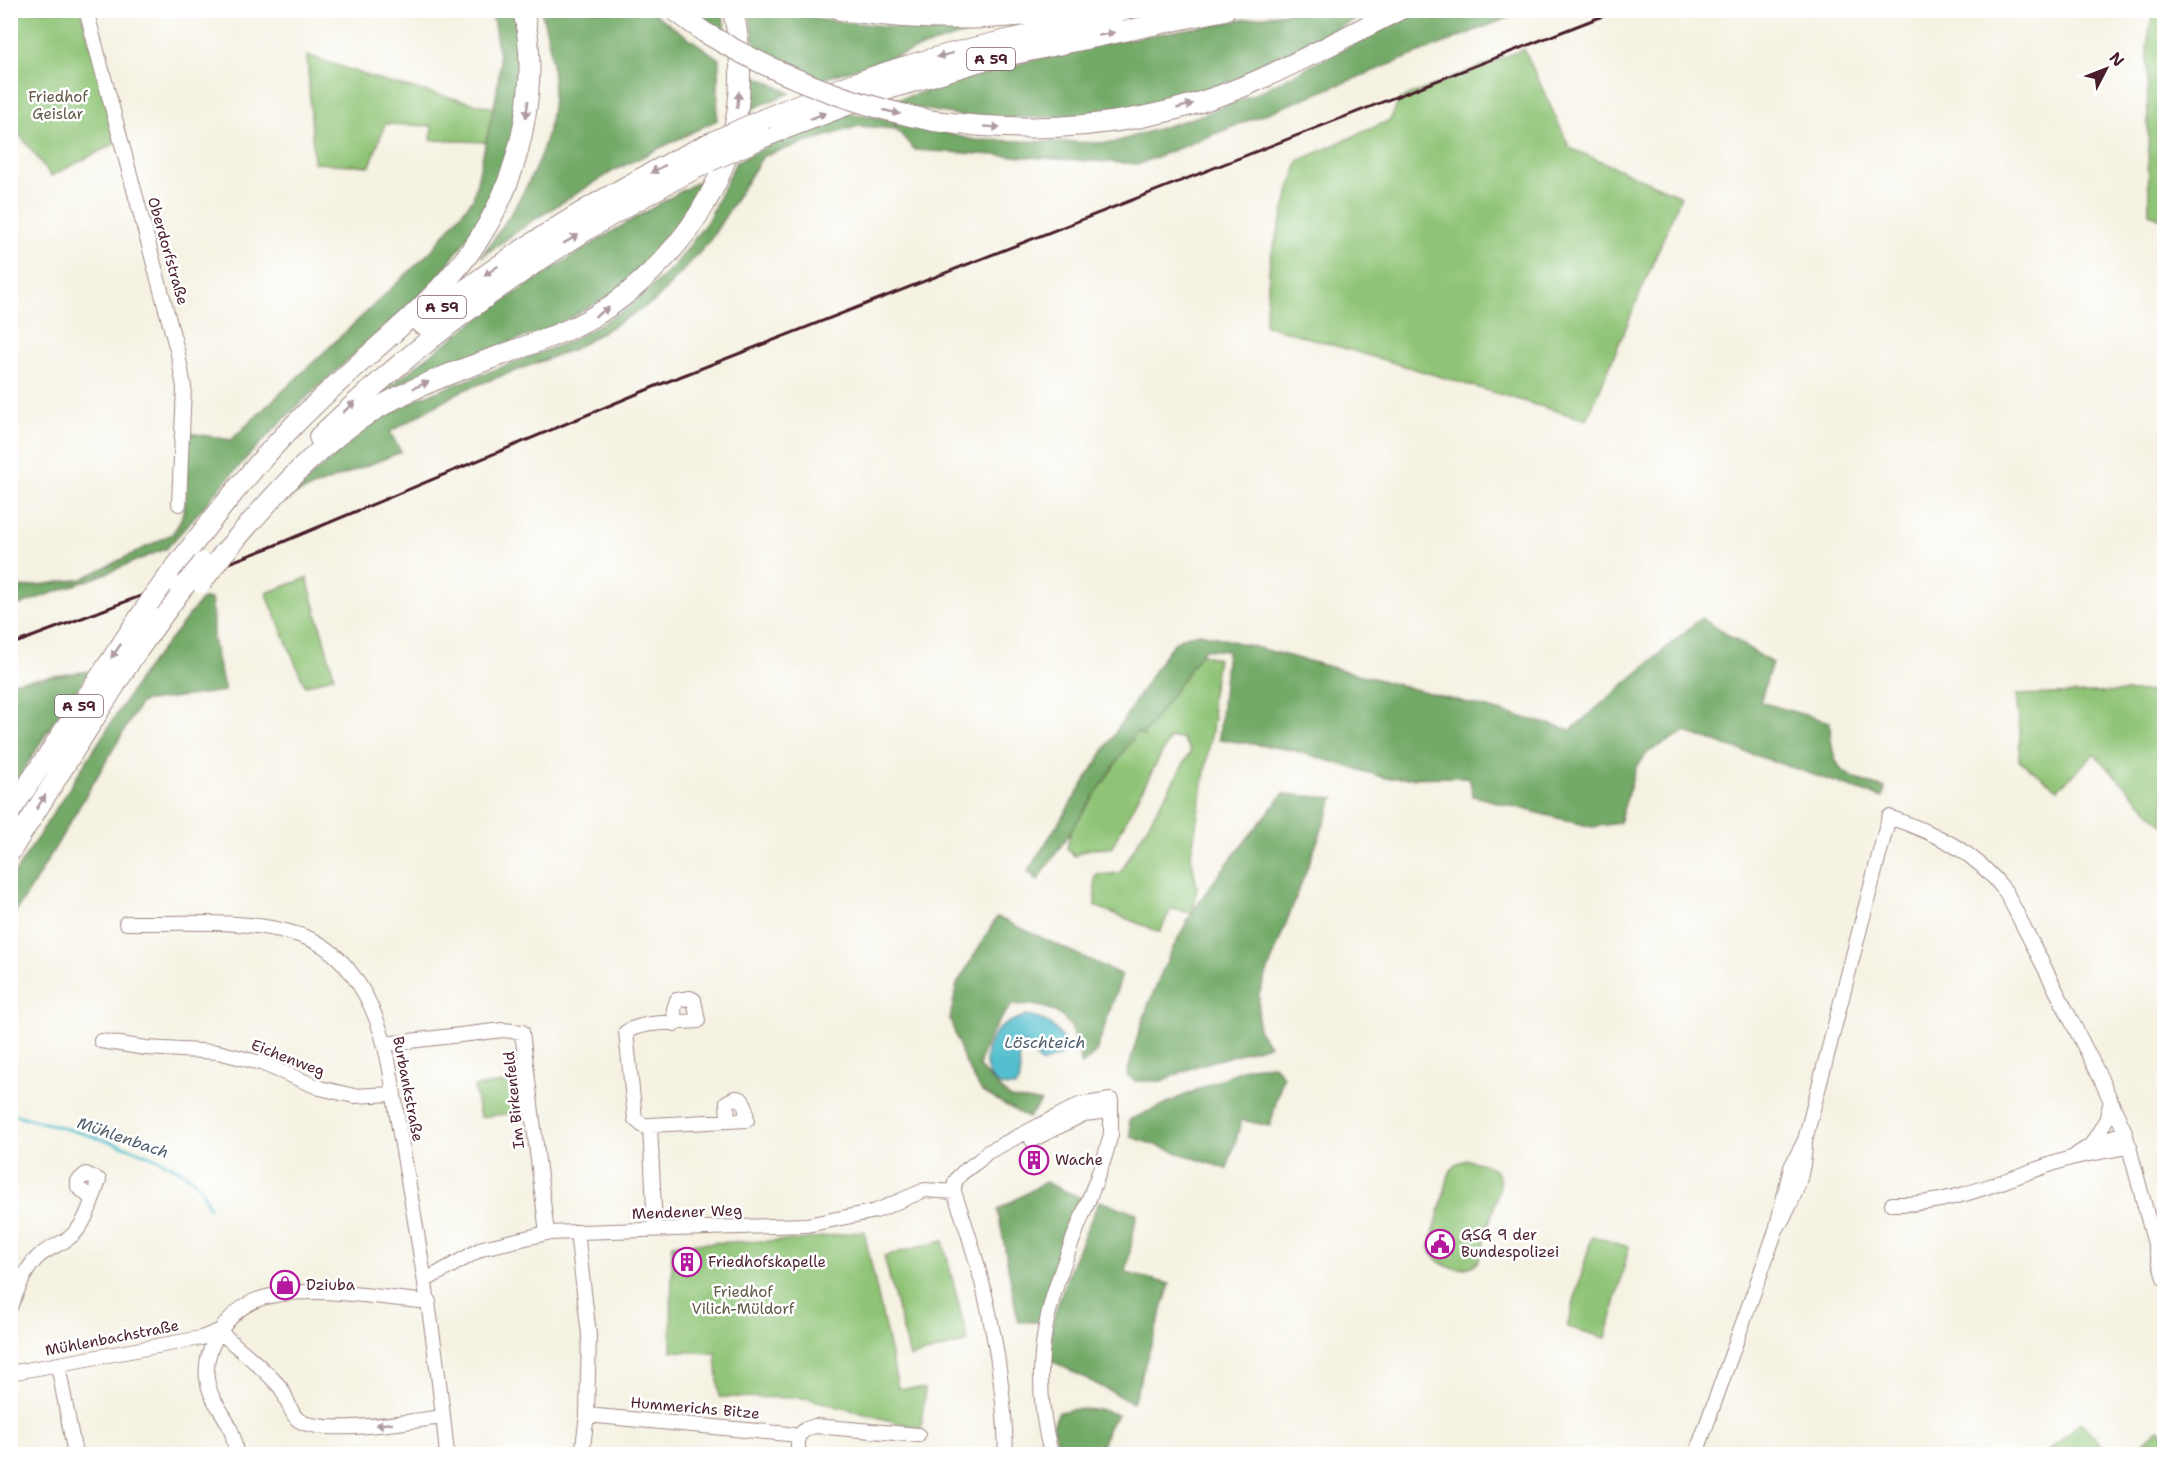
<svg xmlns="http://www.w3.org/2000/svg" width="2175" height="1465" font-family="'Shantell Sans',sans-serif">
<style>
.green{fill:#8fc476;stroke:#6c7250;stroke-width:1.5}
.forest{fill:#73aa67;stroke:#5e6449;stroke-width:1.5}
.water{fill:#53bfce;stroke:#4e6f7c;stroke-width:1.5}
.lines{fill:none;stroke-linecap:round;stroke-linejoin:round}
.stream{stroke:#53bfce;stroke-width:3}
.minor-casing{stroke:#a08886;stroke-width:16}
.highway-casing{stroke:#a08886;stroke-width:22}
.minor{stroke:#fff;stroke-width:14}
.highway{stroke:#fff;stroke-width:20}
.rail{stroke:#4a1f2b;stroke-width:3}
.highway-bridge-casing{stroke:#a08886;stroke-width:22;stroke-linecap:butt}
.highway-bridge{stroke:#fff;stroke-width:20}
.oneway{fill:#ae9aa0}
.labels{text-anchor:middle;stroke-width:5;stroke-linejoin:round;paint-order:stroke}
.shield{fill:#fff;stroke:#80626b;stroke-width:1.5}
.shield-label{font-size:14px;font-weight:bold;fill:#4a1f2b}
.park-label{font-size:15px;fill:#625945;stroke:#fff}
.street-label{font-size:15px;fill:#4a1f2b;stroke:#fff}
.poi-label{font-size:15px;fill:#4a1f2b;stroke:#fff;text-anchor:start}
.water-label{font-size:16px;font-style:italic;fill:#4e5f6c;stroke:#fff}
</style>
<rect width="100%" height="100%" fill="#fff"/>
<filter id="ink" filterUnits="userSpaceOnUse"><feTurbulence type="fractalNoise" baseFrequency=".0167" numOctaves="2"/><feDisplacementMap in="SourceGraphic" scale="12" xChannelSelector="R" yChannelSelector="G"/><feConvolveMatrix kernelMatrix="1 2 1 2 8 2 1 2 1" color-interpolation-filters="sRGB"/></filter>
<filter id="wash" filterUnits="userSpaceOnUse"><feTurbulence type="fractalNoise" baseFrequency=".008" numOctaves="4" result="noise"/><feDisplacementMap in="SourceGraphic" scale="24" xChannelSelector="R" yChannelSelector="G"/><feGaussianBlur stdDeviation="1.35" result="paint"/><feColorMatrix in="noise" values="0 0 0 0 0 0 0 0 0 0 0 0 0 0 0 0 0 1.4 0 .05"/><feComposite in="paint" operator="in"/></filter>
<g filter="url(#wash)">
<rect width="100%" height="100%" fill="#f5f2e2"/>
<path class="green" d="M26,11H81L118,142L51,176L11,123L10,22Z
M2153,11H2164V221L2149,213L2147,46Z
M1524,49L1570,148L1681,196L1587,420L1265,325L1270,260L1298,161L1390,120L1400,99Z
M307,55L386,82L494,108L488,142L431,140L432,126L385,124L370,166L314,163Z
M307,578L334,676L305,686L266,593Z
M1189,649L1218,659L1211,700L1214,718L1191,856L1197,887L1193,913L1171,909L1160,932L1095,906V875L1120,873L1191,751L1182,738H1170L1111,848L1089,849L1074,856L1067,848L1073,821Z
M2164,691V826L2094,754L2058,789L2019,760L2020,732L2016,695Z
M512,1082L516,1113L480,1117L474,1087Z
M1467,1160C1483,1164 1500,1165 1500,1185L1480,1258C1469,1277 1432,1268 1430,1246L1450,1171L1455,1164Z
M864,1231L898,1388L925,1389L921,1429L806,1398L719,1397L716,1353L671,1351L672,1244L800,1240Z
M1592,1236L1629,1247L1606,1338L1567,1327Z
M943,1241L968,1342L910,1357L884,1256Z
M2081,1422L2110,1454H2045Z
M2159,1429L2164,1434V1454H2130Z"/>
<path class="forest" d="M492,11H513L522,70L510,154L480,221L434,282L293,410L248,456L167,548L97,577L11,608V589L82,579L172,534C194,509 185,464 184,432L231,440L431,251L473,199L496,97L500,64Z
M541,11H650L719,59L717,120L613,171L532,221L481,257C541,174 572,114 541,11Z
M692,11H722L726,34Z
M749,11H791L824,20L935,31L983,28L820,80L755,49Z
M1295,11H1372L1232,81L1192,96L1099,117L977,118L885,103L1074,48Z
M1419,11H1525L1139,164L915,150L896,129L859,126L763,156L709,242L655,301L574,349L461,391L390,432L401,452L288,497L366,428L417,399L568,342L628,308L675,265L707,222L736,162L802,129L850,113L893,120L896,127V121L974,140L1112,143L1199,116L1251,96Z
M752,74L790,93L749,110Z
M710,175L660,251L616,292L556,326L416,376L376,397C411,371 445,342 481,317C555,265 631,219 710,175Z
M202,599H211C214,610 212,625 213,638C216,656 221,674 225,691L141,702L30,890L16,911L11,910V879L143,673Z
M1701,618L1772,663L1760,702L1830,722C1832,771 1840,776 1885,788L1883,798L1685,732L1648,752L1636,768L1619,823L1592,827L1473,796L1469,777L1386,778L1293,750L1219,739L1227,651L1204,649L1143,736L1137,732L1038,880L1028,871L1165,654C1176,639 1183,635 1201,633L1571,730Z
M90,671L56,718L11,790V682Z
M1283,794L1334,798L1259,994L1258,1029L1269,1045L1197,1066L1161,1081H1135L1127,1075C1140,1021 1161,967 1189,918C1216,874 1251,835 1283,794Z
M997,917L1122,975L1096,1052L1082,1065C1078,1053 1076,1033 1069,1024C1055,1006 1032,1003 1012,1005C996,1024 984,1041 979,1067L1010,1098L1041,1102L1028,1118L981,1091L964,1060L950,1019L957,984Z
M1274,1065L1283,1076L1270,1126L1242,1120L1227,1169L1131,1137L1129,1120L1248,1067Z
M1045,1182L1081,1198L1039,1322H1018L998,1210Z
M1099,1201L1137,1213L1126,1273L1170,1284L1133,1403L1050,1360C1042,1325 1084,1236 1099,1201Z
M1076,1409L1102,1410L1118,1415L1108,1427L1100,1454H1060L1053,1425L1059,1412Z"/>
<path class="water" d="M1025,1016C1047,1019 1056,1025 1065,1044L1060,1056L1041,1063L1024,1043L1019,1046L1020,1080L1015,1087C981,1089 980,1052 996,1032C1004,1023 1015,1019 1025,1016Z"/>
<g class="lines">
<path class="stream" d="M10,1113C58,1128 158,1149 193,1180C202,1188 206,1198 209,1208"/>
</g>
</g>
<g filter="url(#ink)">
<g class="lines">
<g class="minor-casing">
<path id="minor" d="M86,10L178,354L184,387L179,504
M126,923C182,924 257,917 310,939C343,953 365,989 377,1021C392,1060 394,1105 402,1145C420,1248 437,1351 447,1454
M101,1041L146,1048L218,1052L261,1063L320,1088L354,1096L392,1094
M384,1044L503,1030L522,1032L547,1233
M650,1125L747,1120L745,1105L741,1099L735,1098L727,1102L728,1120
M1032,1140L1084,1114L1111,1111
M2091,1145L2106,1120L2111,1101
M2076,1155L2091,1145L2125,1132
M1892,1204C1957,1206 2009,1176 2071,1158C2090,1153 2110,1151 2130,1146
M655,1229L650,1125L643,1126L635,1119L626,1032C643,1021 676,1023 698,1021L694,1000L690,998L677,1000L674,1009L675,1024
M1776,1230C1794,1201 1805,1175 1805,1140L1889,817C1937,834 1975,851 2006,892L2099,1075L2125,1132L2164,1278
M577,1232L589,1335L587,1415L788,1434L798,1436V1454
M426,1280L483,1248L547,1233L807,1225L876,1211L925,1190L954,1192
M10,1307C18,1290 24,1271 37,1258C46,1249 59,1245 69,1238C87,1225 92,1199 99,1180L86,1174L78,1181V1187L92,1199
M219,1331C239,1349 262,1366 280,1387C287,1396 289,1411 297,1419C319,1437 413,1421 442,1417
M58,1365L75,1454
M10,1373L201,1338L219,1331
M798,1436L806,1429L815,1426L918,1435
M236,1454C235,1446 234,1436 230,1428C223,1410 209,1399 207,1379C203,1344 232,1305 266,1297C312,1285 381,1298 429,1302
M582,1454L587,1415
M1006,1454C1004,1363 985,1277 954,1192C952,1171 977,1167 986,1153L1079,1105L1111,1100V1134L1105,1156C1066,1267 1020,1332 1051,1454
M1696,1454L1776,1230L1791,1167L1805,1140"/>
</g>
<g class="highway-casing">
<path id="highway" d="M674,10L704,32
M841,10C921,22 993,21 1073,10
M766,118C822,94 879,73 938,57C1000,40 1062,30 1124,10
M934,121C1040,135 1148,127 1247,85C1299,63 1348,35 1399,10
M764,137L892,88L981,61L1225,10
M421,324C510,252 607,193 710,143
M319,437C435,325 566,234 710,161
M223,554C269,501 316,444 378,408C437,373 504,357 567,330C599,316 627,296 652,271C725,200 755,111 733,10
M168,577C209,523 251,468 299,420C395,321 498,272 524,123C531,86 532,48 523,10
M10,812L149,603
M10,852L133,657L181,590"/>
</g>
<use href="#minor" class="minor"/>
<use href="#highway" class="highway"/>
<path class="rail" d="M10,645L266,549L656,386L1618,10"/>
<g class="highway-bridge-casing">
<path id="highway-bridge" d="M704,32C776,75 851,105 934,121
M710,143L766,118
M710,161L764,137
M201,583L223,554
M181,590L203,563
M149,603L168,577"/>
</g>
<use href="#highway-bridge" class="highway-bridge"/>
</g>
<defs><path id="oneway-solid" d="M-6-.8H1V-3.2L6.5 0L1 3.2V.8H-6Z" transform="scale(1.5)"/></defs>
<g class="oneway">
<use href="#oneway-solid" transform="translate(1106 34) rotate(-11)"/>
<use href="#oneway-solid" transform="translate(945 55) rotate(166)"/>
<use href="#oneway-solid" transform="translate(738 100) rotate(-83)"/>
<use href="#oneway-solid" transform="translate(1185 106) rotate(-16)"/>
<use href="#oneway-solid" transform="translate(527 109) rotate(98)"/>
<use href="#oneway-solid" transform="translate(892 112) rotate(13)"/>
<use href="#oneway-solid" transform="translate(818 116) rotate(-21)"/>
<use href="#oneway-solid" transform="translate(992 127) rotate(4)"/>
<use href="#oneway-solid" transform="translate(658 169) rotate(152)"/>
<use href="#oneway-solid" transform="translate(571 239) rotate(-31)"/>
<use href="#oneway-solid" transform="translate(491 271) rotate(145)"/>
<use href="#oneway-solid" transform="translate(602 312) rotate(-32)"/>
<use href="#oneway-solid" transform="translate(421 385) rotate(-22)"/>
<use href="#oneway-solid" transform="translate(349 407) rotate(-42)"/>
<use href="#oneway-solid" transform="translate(116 651) rotate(125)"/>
<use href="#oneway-solid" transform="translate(41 802) rotate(-58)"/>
<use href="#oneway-solid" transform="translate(384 1424) rotate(174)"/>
</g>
</g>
<defs>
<g id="building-ring" transform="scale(1.5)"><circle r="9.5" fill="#fff" stroke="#b5179e" stroke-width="1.5"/><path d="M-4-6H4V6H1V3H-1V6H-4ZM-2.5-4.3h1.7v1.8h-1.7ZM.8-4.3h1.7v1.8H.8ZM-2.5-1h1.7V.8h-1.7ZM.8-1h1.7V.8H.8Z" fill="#b5179e"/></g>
<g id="civic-ring" transform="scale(1.5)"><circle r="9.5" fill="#fff" stroke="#b5179e" stroke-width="1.5"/><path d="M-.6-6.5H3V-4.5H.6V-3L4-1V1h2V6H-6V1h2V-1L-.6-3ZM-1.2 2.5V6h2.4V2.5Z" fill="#b5179e"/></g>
<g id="shop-ring" transform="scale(1.5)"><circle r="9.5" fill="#fff" stroke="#b5179e" stroke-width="1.5"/><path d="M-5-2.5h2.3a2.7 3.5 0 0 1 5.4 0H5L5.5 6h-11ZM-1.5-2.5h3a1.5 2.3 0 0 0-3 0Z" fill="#b5179e"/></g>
</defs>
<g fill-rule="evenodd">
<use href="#building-ring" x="1034" y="1160"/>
<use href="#civic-ring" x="1440" y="1244"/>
<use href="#building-ring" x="687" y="1262"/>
<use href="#shop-ring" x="285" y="1285"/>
</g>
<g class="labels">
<g class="shield">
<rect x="967" y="48" width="48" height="22" rx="4.5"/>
<rect x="418" y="296" width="48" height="22" rx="4.5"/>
<rect x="55" y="695" width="48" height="22" rx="4.5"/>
</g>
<g class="shield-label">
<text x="991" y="64">A 59</text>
<text x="442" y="312">A 59</text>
<text x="79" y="711">A 59</text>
</g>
<g class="park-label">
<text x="58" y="102">Friedhof<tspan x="58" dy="17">Geislar</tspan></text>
<text x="743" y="1297">Friedhof<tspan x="743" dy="17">Vilich-Müldorf</tspan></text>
</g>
<g class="street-label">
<text transform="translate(168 251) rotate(74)" y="5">Oberdorfstraße</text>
<text transform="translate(288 1058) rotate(21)" y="5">Eichenweg</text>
<text transform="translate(408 1089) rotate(79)" y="5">Burbankstraße</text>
<text transform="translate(514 1100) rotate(-96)" y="5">Im Birkenfeld</text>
<text transform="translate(687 1212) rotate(-2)" y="5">Mendener Weg</text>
<text transform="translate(112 1338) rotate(-11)" y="5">Mühlenbachstraße</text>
<text transform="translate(695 1408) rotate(5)" y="5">Hummerichs Bitze</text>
</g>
<g class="poi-label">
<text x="1055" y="1165">Wache</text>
<text x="1461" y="1240">GSG 9 der<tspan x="1461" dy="17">Bundespolizei</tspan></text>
<text x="708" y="1267">Friedhofskapelle</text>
<text x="306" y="1290">Dziuba</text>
</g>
<g class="water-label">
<text x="1045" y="1048">Löschteich</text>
<text transform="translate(123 1137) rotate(19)" y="6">Mühlenbach</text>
</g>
</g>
<rect width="2175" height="1465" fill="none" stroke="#fff" stroke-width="36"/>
<g transform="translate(2106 69) rotate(48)" stroke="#ffffff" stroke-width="4.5" paint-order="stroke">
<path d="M0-4.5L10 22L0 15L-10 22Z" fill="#4a1f2b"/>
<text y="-9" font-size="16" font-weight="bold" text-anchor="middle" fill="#4a1f2b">N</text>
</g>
</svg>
